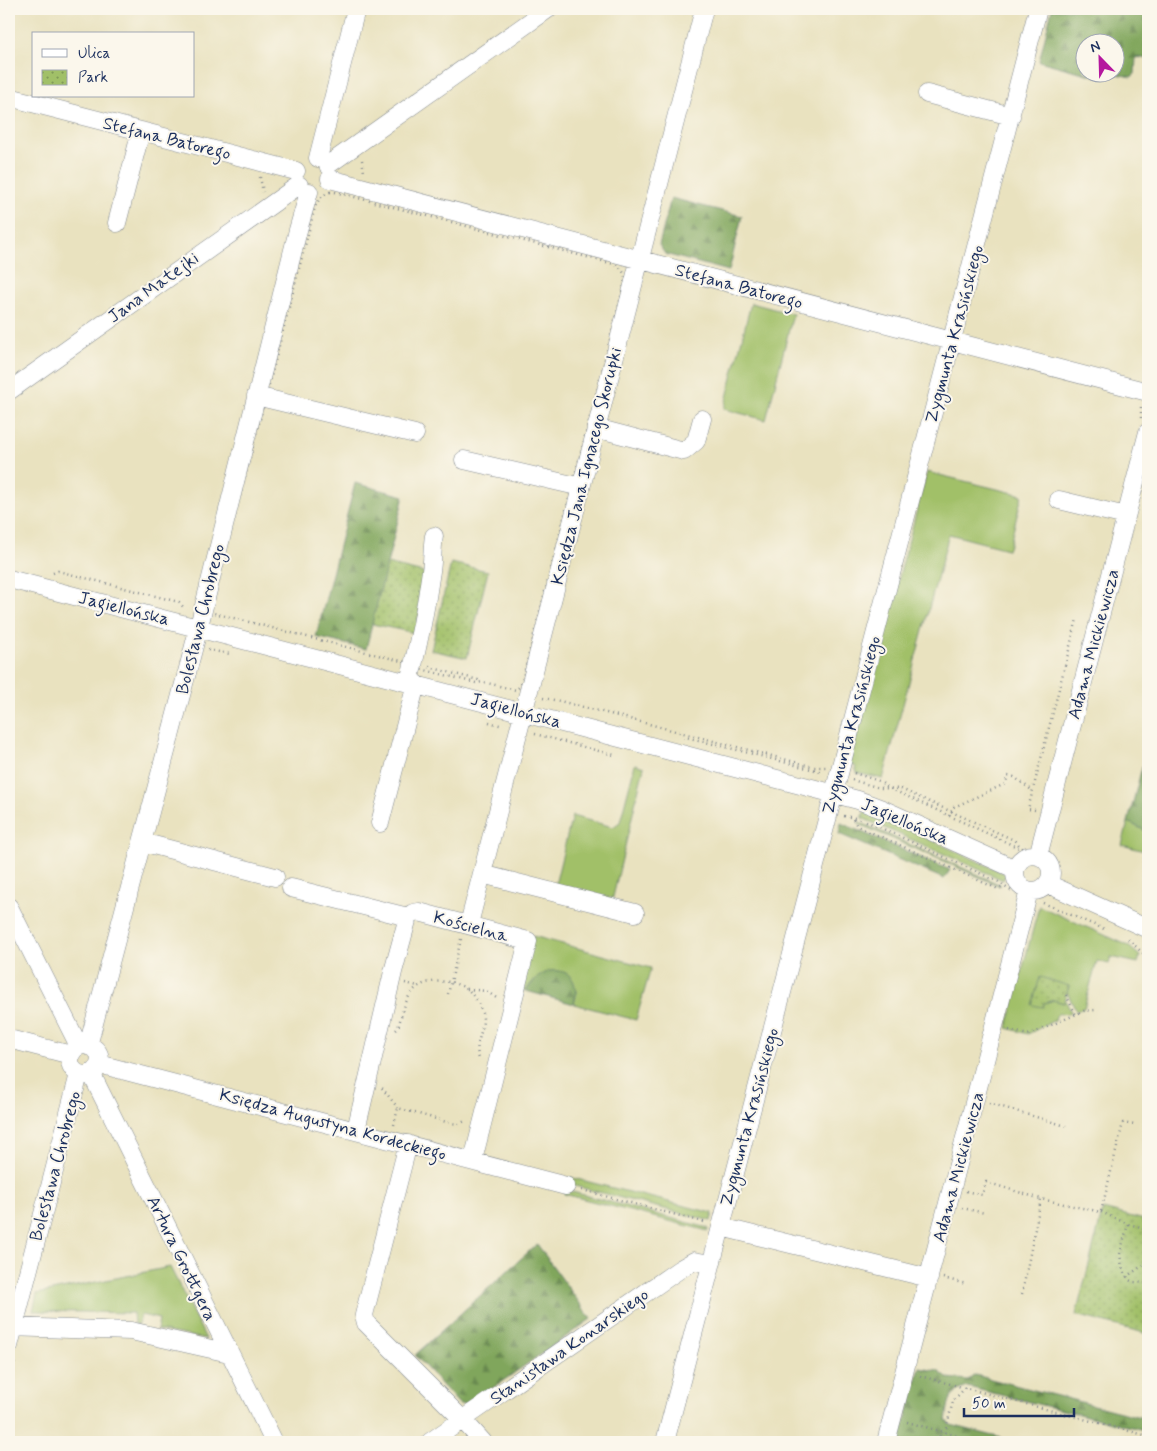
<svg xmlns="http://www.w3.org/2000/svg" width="1157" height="1451" font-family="Mynerve,sans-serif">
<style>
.grass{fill:#a1c068;stroke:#5e7863}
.forest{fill:url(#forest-firs);stroke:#4e6a5d}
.park{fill:url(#park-dots);stroke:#5e7863}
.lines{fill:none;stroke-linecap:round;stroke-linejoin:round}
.minor-casing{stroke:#82888e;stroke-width:19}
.path{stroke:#82888e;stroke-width:2.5;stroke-dasharray:1 4;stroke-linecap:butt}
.minor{stroke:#fff;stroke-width:18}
.labels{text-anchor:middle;stroke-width:4;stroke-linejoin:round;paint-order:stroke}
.street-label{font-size:18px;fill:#1b2f5e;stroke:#fbf7ec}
</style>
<defs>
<pattern id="forest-firs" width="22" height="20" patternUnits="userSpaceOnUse" patternTransform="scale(1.25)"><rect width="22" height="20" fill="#80a65c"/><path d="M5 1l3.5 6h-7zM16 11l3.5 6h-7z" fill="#68884f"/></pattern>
<pattern id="park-dots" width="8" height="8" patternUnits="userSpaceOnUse" patternTransform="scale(1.25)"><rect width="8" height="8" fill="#a1c068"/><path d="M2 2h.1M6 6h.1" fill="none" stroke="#829c59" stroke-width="1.8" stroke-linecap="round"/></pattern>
</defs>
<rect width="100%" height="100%" fill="#fbf7ec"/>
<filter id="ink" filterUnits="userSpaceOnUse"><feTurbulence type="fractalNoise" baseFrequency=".02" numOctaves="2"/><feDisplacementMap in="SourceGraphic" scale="10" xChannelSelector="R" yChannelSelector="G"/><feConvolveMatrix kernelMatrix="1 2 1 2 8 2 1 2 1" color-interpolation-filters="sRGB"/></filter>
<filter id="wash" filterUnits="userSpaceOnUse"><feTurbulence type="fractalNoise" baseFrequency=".0096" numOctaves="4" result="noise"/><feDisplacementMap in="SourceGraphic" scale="20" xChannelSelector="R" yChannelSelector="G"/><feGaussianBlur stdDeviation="1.12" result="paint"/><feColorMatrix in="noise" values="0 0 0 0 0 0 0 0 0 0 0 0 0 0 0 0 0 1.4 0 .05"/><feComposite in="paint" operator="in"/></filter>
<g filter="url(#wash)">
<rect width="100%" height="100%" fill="#e9e2bf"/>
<path class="grass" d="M751,303L793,314L766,420L724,409Z
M927,472L1022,495L1009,548L1007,549L949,534L883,779L857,773L855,766L849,764Z
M635,764L644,767L612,901L555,885L572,816L613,827L620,822Z
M865,810L1006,874L1003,880L862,818Z
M859,822L1001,885L1000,886L859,824Z
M1128,822L1148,832V852L1122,845Z
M1039,906L1127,945L1140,956L1138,963L1111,957L1109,964L1097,961L1084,1008L1076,1011L1067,992L1069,986L1044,1003L1054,1000L1064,1003L1065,999L1071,1012L1068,1014L1059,1013L1056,1016L1055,1020L1028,1034L1007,1028Z
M533,936L651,968L636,1020L574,1004L577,992L555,971C541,972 533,980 526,991L520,990Z
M569,1177L713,1213L711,1221L567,1184Z
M565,1190L708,1228V1231L564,1194Z
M170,1267L206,1339L157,1330L159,1319L141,1315L138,1325L134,1324L133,1313L33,1311L37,1294Z"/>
<path class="forest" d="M1052,9H1145L1148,14V59L1136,57L1135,74L1131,77L1113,73L1114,42H1084V72L1099,73L1098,77L1039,61Z
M671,198L742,216L729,271L665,254L659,245Z
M355,483L404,496L366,649L316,637Z
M1142,767L1148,769V832L1128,822Z
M841,823L950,870L944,879L839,834Z
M549,971C572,968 579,983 574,1004L526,991L536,978Z
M537,1244L591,1319L470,1404H459L415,1355Z
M920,1368L938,1371L947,1378L968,1380L975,1375L1148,1419V1431L968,1387C948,1393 949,1402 946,1421L951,1425L1017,1442H899Z"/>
<path class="park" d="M451,563L488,571L467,658L431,650Z
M387,564L428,574L415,633L372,624Z
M1040,977L1069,986L1064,1003L1054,1000L1044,1003L1043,1007L1032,1005Z
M1103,1209L1148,1221V1334L1076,1315Z"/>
</g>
<g filter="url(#ink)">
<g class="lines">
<g class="minor-casing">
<path id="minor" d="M927,94L1011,116
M9,97L296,171
M318,158L356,9
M328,165L548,9
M330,179L1148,392
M117,223L141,131
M9,391L299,185
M256,396L415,434
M596,428L684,451L696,441L702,419
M464,460L581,487
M1059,500L1126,516
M9,579L858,800L882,809L1015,869
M409,682C418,646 426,608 431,571C433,559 432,547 434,536
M380,823L416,684
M142,842L275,877
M1015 873a18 18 0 1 1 36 0a18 18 0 1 1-36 0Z
M1038,856L1148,432
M482,874L635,913
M1048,884L1148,929
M291,888L408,917
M9,907L79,1046
M469,924L704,9
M9,1039L71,1055
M70 1060a15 15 0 1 1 30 0a15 15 0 1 1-30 0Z
M88,1046L194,646L298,230L309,192
M99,1064L566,1186
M91,1073L274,1442
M356,1130L393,972L408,917L413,913L419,912L528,941L473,1160
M408,1144L364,1315L366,1323L463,1420L483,1442
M721,1227L929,1278
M9,1327L131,1331L229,1353
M9,1346L79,1074
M430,1442L680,1269L694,1261L711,1264
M665,1442L1038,9
M886,1442L1029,891"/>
</g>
<path class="path" d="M362,160L364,172
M260,177L263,192
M330,192H335L614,264C624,269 626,275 624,285L521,685L516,690L483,682L476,683L417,668L405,662L210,612L315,207C318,200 322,195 330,192Z
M1141,407V418
M53,573L58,571L179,602L184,608
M208,650L230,654
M429,667L478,680L481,682
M543,698L560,701L814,767H826
M489,722L503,726
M535,734L614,755
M683,737H686L823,772
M854,773L879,781L889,788L1019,848
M852,780L880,788L901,789L1014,840L1023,849
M1035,810L1028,809L1077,619
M844,816L861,819
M949,816L954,807L1005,784L1008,776L1014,777L1033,791
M853,819L857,826L998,889L1005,887
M866,821L1001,883L1005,887L1013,892
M9,887L12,893
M1043,903L1104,929
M461,939L451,982C456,984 462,986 466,988C473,993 483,1010 483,1019C483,1034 473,1046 480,1061
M1128,939L1148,958
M405,983L418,986
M467,989L486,991L498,999
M1066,995L1076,1015
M396,1030L398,1028C407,994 412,978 451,982L448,994
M1009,1030L1028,1035L1084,1011L1095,1010
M382,1088L398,1108
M989,1103L1066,1126
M394,1125L398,1108L450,1123L459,1124L467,1120
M582,1190L707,1223
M966,1191L982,1195L986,1182L1041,1199L1101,1212L1123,1123L1135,1125
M962,1208L985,1213
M1101,1212L1128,1224L1141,1227L1148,1234
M1128,1224L1120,1254L1122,1267L1129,1280L1133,1282L1148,1283
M1126,1277L1148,1262
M943,1278L966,1284
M1022,1294L1041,1199
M920,1376L1148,1436
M9,1383L15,1360
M907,1422L980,1442
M945,1433L953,1401L965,1388
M938,1441L941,1432"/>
<use href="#minor" class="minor"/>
</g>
</g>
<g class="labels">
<g class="street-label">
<text transform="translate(167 138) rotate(14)" y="6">Stefana Batorego</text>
<text transform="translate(739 286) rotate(15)" y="6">Stefana Batorego</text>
<text transform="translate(153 287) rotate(-36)" y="6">Jana Matejki</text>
<text transform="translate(954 334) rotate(-75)" y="6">Zygmunta Krasińskiego</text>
<text transform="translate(586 466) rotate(-76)" y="6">Księdza Jana Ignacego Skorupki</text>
<text transform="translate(124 608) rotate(14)" y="6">Jagiellońska</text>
<text transform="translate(200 619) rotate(-76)" y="6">Bolesława Chrobrego</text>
<text transform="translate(1093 644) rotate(-75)" y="6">Adama Mickiewicza</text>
<text transform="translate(516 710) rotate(15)" y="6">Jagiellońska</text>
<text transform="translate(851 725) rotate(-75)" y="6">Zygmunta Krasińskiego</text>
<text transform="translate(905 821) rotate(23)" y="6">Jagiellońska</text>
<text transform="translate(471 926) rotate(15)" y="6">Kościelna</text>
<text transform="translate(749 1117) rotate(-75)" y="6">Zygmunta Krasińskiego</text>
<text transform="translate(333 1124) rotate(15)" y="6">Księdza Augustyna Kordeckiego</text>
<text transform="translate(55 1166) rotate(-75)" y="6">Bolesława Chrobrego</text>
<text transform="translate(958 1167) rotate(-75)" y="6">Adama Mickiewicza</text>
<text transform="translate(182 1258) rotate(64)" y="6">Artura Grottgera</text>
<text transform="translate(569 1346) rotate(-35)" y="6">Stanisława Konarskiego</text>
</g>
</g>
<rect width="1157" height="1451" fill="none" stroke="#fbf7ec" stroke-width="30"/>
<rect x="32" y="32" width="162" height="65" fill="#fbf7ec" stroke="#a1a7b3"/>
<rect x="42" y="49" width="25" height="8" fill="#ffffff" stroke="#a1a7b3"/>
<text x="78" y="58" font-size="15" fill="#1b2f5e">Ulica</text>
<rect x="42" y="70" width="25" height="15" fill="url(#park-dots)" stroke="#a1a7b3"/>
<text x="78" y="82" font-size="15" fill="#1b2f5e">Park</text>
<g transform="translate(1100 58) rotate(337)"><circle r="24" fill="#fbf7ec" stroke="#a1a7b3"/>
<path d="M0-4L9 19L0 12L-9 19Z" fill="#b5179e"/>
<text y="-8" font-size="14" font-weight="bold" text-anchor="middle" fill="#1b2f5e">N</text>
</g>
<path d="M964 1408v8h110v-8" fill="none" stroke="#1b2f5e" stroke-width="2.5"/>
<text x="972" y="1408" font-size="15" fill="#1b2f5e" stroke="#fbf7ec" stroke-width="4" paint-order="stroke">50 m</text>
</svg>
